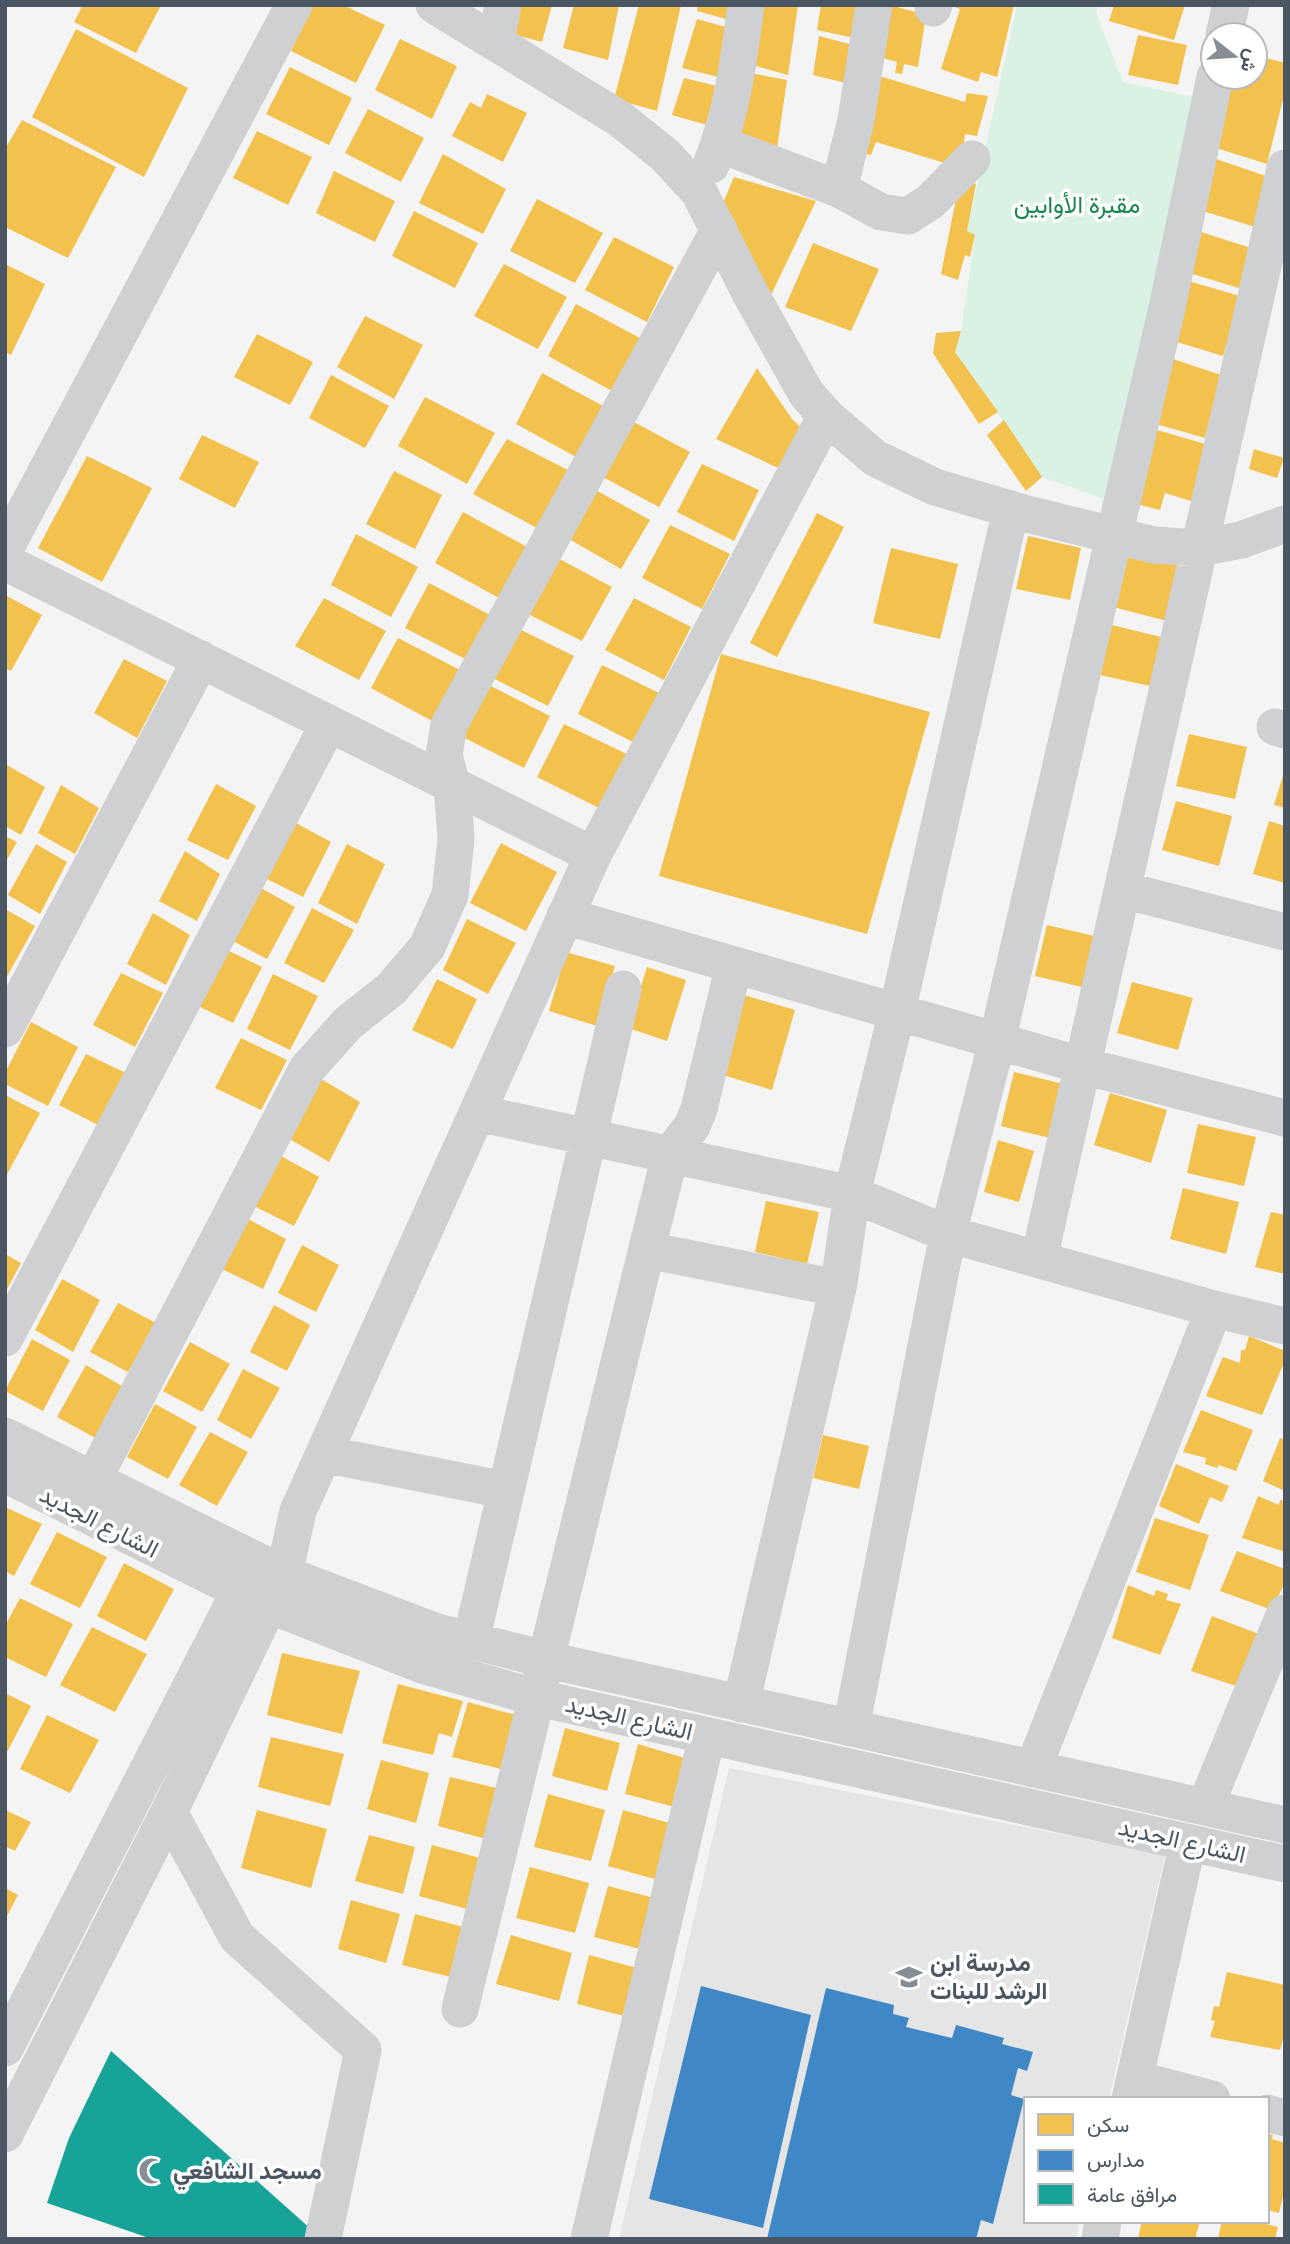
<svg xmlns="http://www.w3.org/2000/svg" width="1290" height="2244" font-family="'Fira Sans Condensed',Vazirmatn,sans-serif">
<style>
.education{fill:#e6e5e6}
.green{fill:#d9f2e3}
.homes{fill:#f2c14e}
.schools{fill:#3f88c5}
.public{fill:#17a398}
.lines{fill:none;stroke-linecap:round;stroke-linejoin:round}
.minor{stroke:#ced0d2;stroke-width:37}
.labels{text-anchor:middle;stroke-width:7;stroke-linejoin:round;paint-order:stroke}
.park-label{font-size:24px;fill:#17864f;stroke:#fff}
.street-label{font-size:24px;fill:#4a5661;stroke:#fff}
.poi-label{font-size:24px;font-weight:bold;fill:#4a5661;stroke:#fff;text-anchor:start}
</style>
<rect width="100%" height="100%" fill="#f4f4f4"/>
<path class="education" d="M729,1768L1165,1855L1109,2099H1026V2221H1080L1076,2239H619Z"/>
<path class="green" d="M1017,5H1098L1096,13L1123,82L1203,99L1114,502L1042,477L955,352L961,331L975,235L967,231Z"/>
<path class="homes" d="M83,5H161L136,53L74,22Z
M313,5H343L385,25L356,83L291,51Z
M515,5H552L542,42L508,33Z
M574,5H619L608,60L563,48Z
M639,5H681L657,111L614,99Z
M698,5H736L733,21L697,11Z
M757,5H798L788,75L749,64Z
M821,5H860L854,38L817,30Z
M890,5L926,15L918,67L904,64L902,74L895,73L897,62L883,58Z
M1014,5L997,77L981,72L978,82L941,69L960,9L949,5Z
M1114,5H1185L1174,40L1109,21Z
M697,19L733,29L722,78L682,68Z
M76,29L188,88L144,177L32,117Z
M1138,35L1187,45L1178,85L1128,75Z
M819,36L857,46L850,84L813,75Z
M400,39L457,66L432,119L375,90Z
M1255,55L1285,63V91L1267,164L1210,146L1228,77H1255Z
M290,67L352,98L329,145L266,114Z
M751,73L787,80L777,148L733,134Z
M883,77L965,102L967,93L988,96L977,136L965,134L961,168L876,142L871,155L858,152L869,80Z
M684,78L725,88L714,127L672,115Z
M487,94L527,113L503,162L452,136L470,102L481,108Z
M368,109L424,138L401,182L345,153Z
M22,120L116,167L68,258L5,227V149Z
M257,131L312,157L288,205L233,178Z
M443,154L506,189L483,234L419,203Z
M1210,157L1269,177L1255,227L1193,208Z
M334,171L395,201L375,242L316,213Z
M734,177L816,201L771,295L723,203Z
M960,179L976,184L967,231L975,235L970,257L965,255L958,280L941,274Z
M537,199L603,233L575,283L510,251Z
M414,211L478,243L455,288L392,256Z
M1198,231L1251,248L1239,288L1186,272Z
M614,237L674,267L647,322L585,290Z
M813,243L879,269L851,331L785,307Z
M5,264L45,284L11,355L5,352Z
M504,264L567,297L538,349L474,316Z
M1185,280L1240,296L1223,356L1167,339Z
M576,304L640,338L612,391L548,356Z
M365,316L423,345L394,399L337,367Z
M961,331L955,352L998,412L979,424L933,353L936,333Z
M257,334L313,362L290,405L234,377Z
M1167,357L1221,375L1205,438L1149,422Z
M757,368L792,419L806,432L787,472L716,439Z
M542,373L605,407L578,458L516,424Z
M331,375L389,406L365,448L309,418Z
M425,397L495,433L467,484L398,446Z
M630,420L690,452L659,507L599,475Z
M1004,420L1042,477L1026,491L987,435Z
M1150,428L1209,445L1194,502L1165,493L1160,510L1136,504Z
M202,435L259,462L235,508L179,479Z
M507,439L570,471L539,529L473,494Z
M1254,449L1284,458L1277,478L1249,469Z
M87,456L152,488L102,582L38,548Z
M702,464L759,490L734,541L677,512Z
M394,471L442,495L415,549L366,524Z
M590,487L650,520L621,569L564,536Z
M463,512L527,547L499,598L435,563Z
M817,513L844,527L777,657L750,643Z
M670,525L730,554L702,609L642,578Z
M356,534L418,567L391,617L331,585Z
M1028,536L1081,548L1070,600L1016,589Z
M891,548L958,564L940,639L873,623Z
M1126,552L1180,566L1167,621L1113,607Z
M552,555L612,587L582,641L522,611Z
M429,583L492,616L467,660L405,628Z
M5,595L42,615L11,671L5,668Z
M324,598L386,631L359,680L295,646Z
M634,598L691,627L664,680L605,650Z
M1112,625L1161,637L1150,686L1100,675Z
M513,626L574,656L548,706L489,676Z
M398,638L464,672L436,723L371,688Z
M721,654L930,712L867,934L659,876Z
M124,659L167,681L137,738L94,713Z
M602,665L659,693L635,743L578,714Z
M485,683L550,716L524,768L459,735Z
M564,724L629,755L601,809L537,777Z
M1189,734L1247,747L1235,799L1176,786Z
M5,764L45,787L21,835L5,826Z
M1285,769V808L1274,805Z
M216,784L256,806L228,860L187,840Z
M61,785L99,808L75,854L38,833Z
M1176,801L1232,816L1219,866L1162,850Z
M1269,821L1285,826V883L1253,874Z
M294,822L331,842L303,897L263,877Z
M5,836L17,842L5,863Z
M501,843L557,872L526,931L470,903Z
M36,844L67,862L40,914L8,895Z
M347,844L385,864L357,924L318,903Z
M185,851L220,874L197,921L159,901Z
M259,887L295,907L267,959L231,940Z
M312,908L354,930L324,983L284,963Z
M5,909L35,926L5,980Z
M153,913L190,935L166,985L127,964Z
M467,919L516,943L488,994L443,970Z
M1047,925L1094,936L1082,987L1035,976Z
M227,950L262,967L233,1023L200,1007Z
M566,952L615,966L597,1026L549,1011Z
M647,967L686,980L667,1041L628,1028Z
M121,973L163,993L135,1047L93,1025Z
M273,974L318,996L290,1050L247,1029Z
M437,979L477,999L453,1049L412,1030Z
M1132,982L1193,998L1178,1050L1117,1033Z
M744,995L795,1010L772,1090L720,1074Z
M31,1022L78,1047L48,1106L5,1084V1073Z
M241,1038L287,1060L261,1110L215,1088Z
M86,1054L126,1073L100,1126L59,1105Z
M1014,1072L1064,1084L1050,1138L1001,1126Z
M321,1079L360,1102L329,1162L288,1138Z
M1110,1093L1167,1110L1151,1163L1094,1145Z
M5,1095L40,1113L5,1178Z
M1198,1124L1256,1137L1244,1186L1187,1173Z
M998,1140L1034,1151L1019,1202L984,1192Z
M281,1156L319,1177L294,1226L254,1206Z
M1183,1188L1239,1202L1226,1254L1170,1239Z
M766,1201L819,1212L807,1264L755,1252Z
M1271,1212L1285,1215V1274L1255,1267Z
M248,1219L286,1239L263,1289L222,1269Z
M302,1245L339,1265L316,1312L278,1293Z
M5,1254L21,1263L5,1293Z
M62,1279L100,1300L73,1352L35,1330Z
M118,1303L156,1323L128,1372L90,1352Z
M274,1305L310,1325L287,1371L250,1352Z
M1249,1336L1285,1351V1360L1262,1415L1206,1396L1223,1357L1240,1363L1241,1350H1245Z
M32,1339L70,1360L43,1411L5,1391Z
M190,1342L230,1364L202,1412L163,1391Z
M86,1365L127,1389L99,1440L57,1417Z
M243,1369L280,1388L251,1439L217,1420Z
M155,1404L197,1427L168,1479L127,1457Z
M1201,1410L1253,1430L1236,1471L1219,1465L1217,1468L1205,1464L1206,1458L1183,1452Z
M210,1432L248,1452L217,1506L179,1485Z
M823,1435L869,1446L859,1489L813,1478Z
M1280,1438L1285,1440V1491L1263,1481Z
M1176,1464L1229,1486L1222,1502L1210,1497L1199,1524L1159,1506Z
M1258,1496L1279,1505L1280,1500L1285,1501V1552L1242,1538Z
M5,1507L42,1524L14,1576L5,1571Z
M1155,1518L1209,1535L1190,1590L1136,1572Z
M57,1532L107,1557L80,1608L30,1584Z
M1237,1551L1285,1569V1582L1272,1610L1220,1591Z
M124,1563L174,1589L146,1641L97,1616Z
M1128,1585L1154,1596L1156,1590L1168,1594L1166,1600L1181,1604L1160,1655L1112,1638Z
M20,1598L73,1624L46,1677L5,1657V1626Z
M1212,1616L1264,1636L1248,1690L1191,1671Z
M92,1627L147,1654L115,1712L60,1685Z
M282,1653L360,1671L342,1734L267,1715Z
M398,1684L463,1701L452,1737L439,1733L433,1755L382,1743Z
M5,1693L31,1706L5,1756Z
M468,1702L516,1715L501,1769L452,1757Z
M47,1715L99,1740L70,1793L20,1769Z
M565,1728L620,1743L607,1791L552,1776Z
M271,1737L344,1754L330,1806L258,1787Z
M638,1744L688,1759L675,1807L625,1794Z
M381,1760L429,1773L416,1823L367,1809Z
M450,1777L501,1789L486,1839L438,1826Z
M548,1794L605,1810L591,1861L534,1847Z
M5,1810L31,1822L15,1851L5,1846Z
M257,1810L327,1829L311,1888L241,1868Z
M623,1810L673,1824L658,1880L608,1866Z
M369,1835L415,1847L403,1894L355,1881Z
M432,1845L484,1859L471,1910L419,1896Z
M530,1867L589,1883L575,1933L516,1918Z
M608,1886L654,1898L640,1949L594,1937Z
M5,1888L18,1895L5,1920Z
M351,1900L400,1914L386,1963L338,1949Z
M415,1914L467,1928L455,1978L402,1965Z
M511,1935L572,1953L559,2001L496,1984Z
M589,1955L637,1968L624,2016L577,2004Z
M1227,1972L1285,1985V2033L1280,2050L1210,2037L1215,2021L1211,2020L1214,2006L1219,2007Z
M1267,2134L1273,2135L1272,2139L1285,2143V2188L1279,2213L1267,2210Z
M1142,2221H1200L1195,2239H1138Z
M1222,2221H1255L1278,2227L1275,2239H1218Z"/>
<path class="schools" d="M701,1986L811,2015L763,2228L649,2199Z
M826,1988L894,2005L893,2014L909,2018L906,2027L952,2038L956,2025L1004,2038L1002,2044L1033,2052L1027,2071L1018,2068L1011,2095L1024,2099L993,2224L981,2220L976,2239H767Z"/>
<path class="public" d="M111,2051L312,2230L310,2239H152L47,2203L69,2138Z"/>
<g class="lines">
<path class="minor" d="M434,5L620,119L665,155L699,192L750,293L806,393L826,416L875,458L935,487L1027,514L1154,545L1199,548L1241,540L1285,524
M933,8L934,5
M1224,35L1231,5
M496,42L503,5
M719,144L839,189L881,212L908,216L931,201L972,159
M711,165C732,114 739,59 746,5
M839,189L856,120L874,5
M5,549L294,5
M5,562L593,855
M1275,727L1285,730
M1124,890L1285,932
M565,916L1084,1066L1285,1118
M5,1029L201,659
M477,1113L852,1194L948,1234L1214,1309L1285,1326
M647,1250L837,1288
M1039,1259L1285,168
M5,1338L329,723
M5,1436L284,1574L437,1632L548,1660L1285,1825
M324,1454L505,1490
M5,1474L269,1605L425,1666L538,1698L1285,1864
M93,1480L307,1069L348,1023L391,989L427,947L450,895L456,839L452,785L444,755L449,725L719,230
M471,1641L623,989
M741,1704L839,1283L852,1194L897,1012L1011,509
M851,1728L948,1234L997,1041L1167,308L1215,77
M1033,1769L1214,1309
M1205,1807L1285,1613
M169,1812L237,1937L363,2050L323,2239
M460,2009L670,1155L692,1126L699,1109L734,965
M5,2048L251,1569
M1135,2079L1212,2099
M1130,2099L1188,1842
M1267,2113L1285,2118
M5,2134L169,1812L284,1574L298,1511L593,855L826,416
M589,2239L707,1736
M1100,2239L1103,2221"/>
</g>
<defs>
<g id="school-bare" transform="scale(2.1)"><path d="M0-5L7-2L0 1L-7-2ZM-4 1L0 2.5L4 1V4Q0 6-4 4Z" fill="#868d94" stroke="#fff" stroke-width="2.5" paint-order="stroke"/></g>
<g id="mosque-bare" transform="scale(2.1)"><path d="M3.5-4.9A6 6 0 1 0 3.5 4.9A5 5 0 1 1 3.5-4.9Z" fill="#868d94" stroke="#fff" stroke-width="2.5" paint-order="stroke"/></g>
</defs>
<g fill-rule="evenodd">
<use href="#school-bare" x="909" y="1977"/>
<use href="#mosque-bare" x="152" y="2171"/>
</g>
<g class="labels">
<g class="park-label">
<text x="1077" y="213">مقبرة الأوابين</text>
</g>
<g class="street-label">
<text transform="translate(99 1522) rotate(27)" y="8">الشارع الجديد</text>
<text transform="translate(629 1718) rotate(13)" y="8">الشارع الجديد</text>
<text transform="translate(1182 1841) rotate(13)" y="8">الشارع الجديد</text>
</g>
<g class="poi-label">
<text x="930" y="1971">مدرسة ابن<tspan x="930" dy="28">الرشد للبنات</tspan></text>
<text x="173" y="2179">مسجد الشافعي</text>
</g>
</g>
<rect width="1290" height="2244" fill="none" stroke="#4a5661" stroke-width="14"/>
<rect x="1024" y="2097" width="245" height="126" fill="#ffffff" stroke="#b7bbc0" stroke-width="2"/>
<rect x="1038" y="2114" width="35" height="21" fill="#f2c14e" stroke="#b7bbc0" stroke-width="2"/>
<text x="1087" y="2132" font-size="21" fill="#4a5661">سكن</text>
<rect x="1038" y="2150" width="35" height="21" fill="#3f88c5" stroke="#b7bbc0" stroke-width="2"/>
<text x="1087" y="2167" font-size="21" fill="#4a5661">مدارس</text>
<rect x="1038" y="2184" width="35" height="21" fill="#17a398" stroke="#b7bbc0" stroke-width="2"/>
<text x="1087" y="2202" font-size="21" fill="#4a5661">مرافق عامة</text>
<g transform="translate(1234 56) rotate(107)"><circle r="33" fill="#ffffff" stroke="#b7bbc0" stroke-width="2"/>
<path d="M0-5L12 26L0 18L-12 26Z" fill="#868d94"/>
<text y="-10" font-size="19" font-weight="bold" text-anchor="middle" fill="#4a5661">ش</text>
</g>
</svg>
